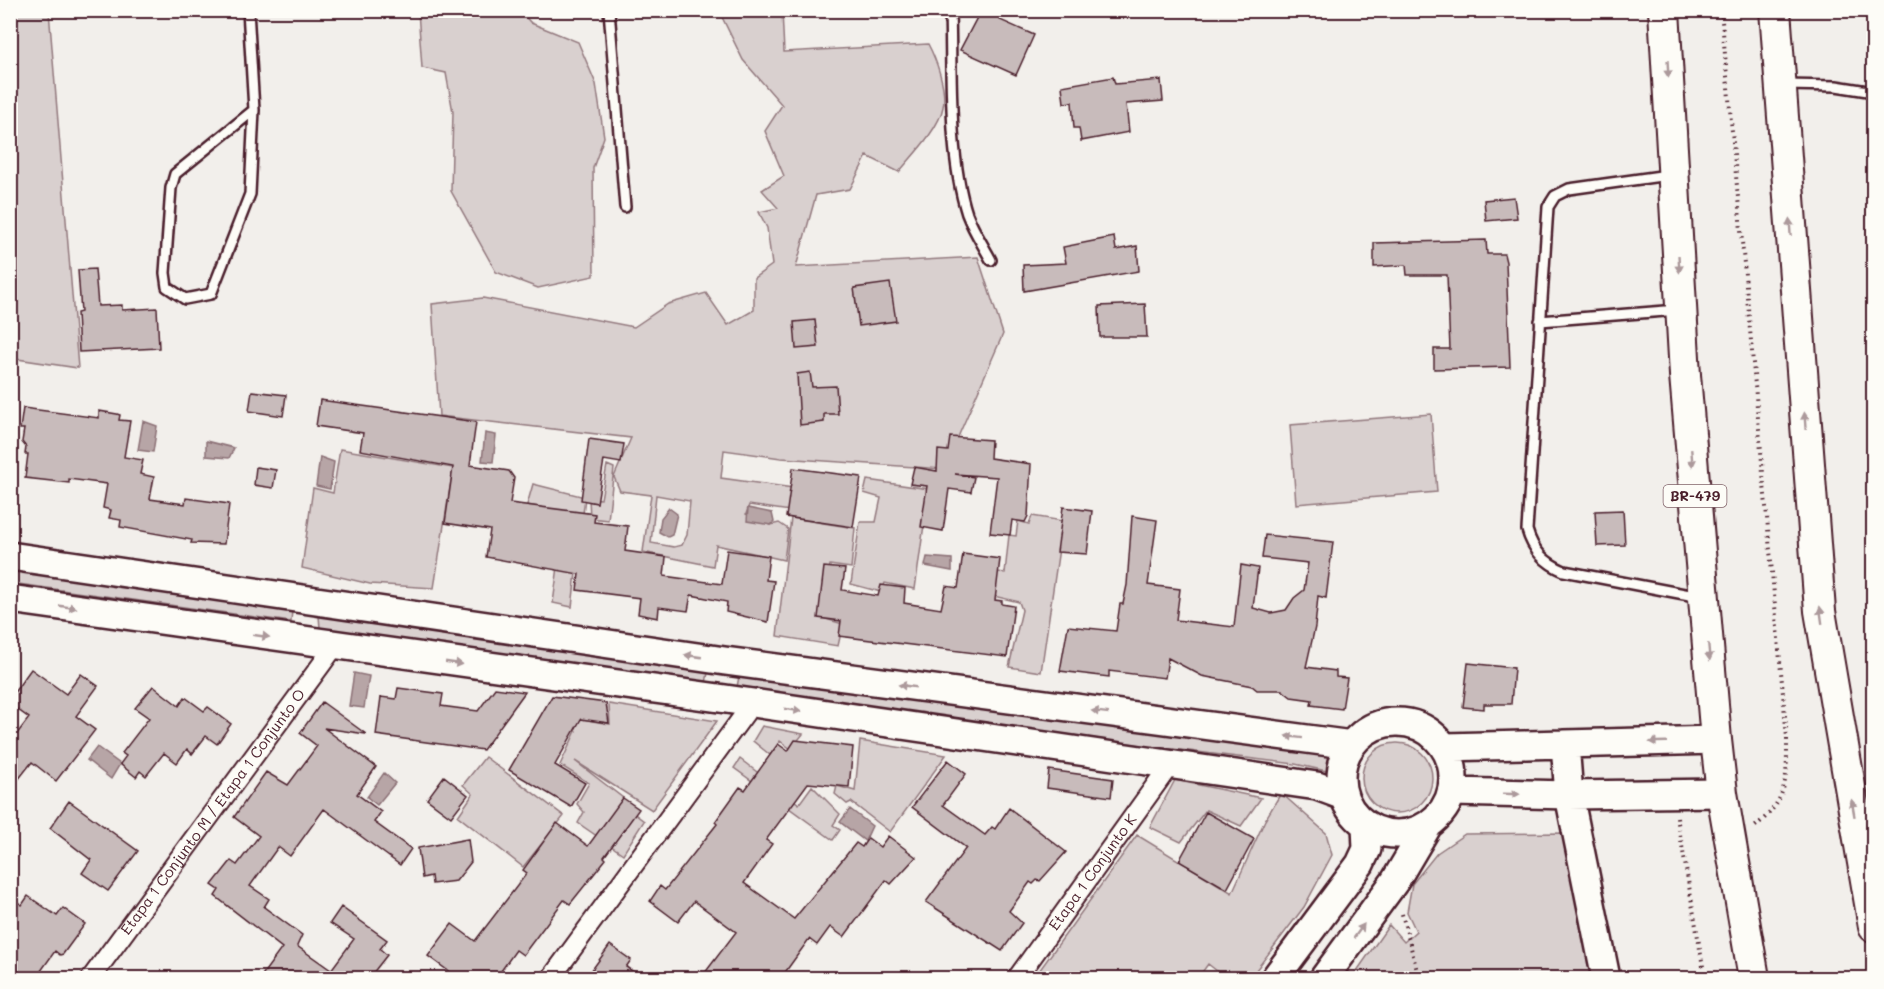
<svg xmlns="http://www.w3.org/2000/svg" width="1884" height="989" font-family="Mali,sans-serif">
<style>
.green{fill:#d9d0cf;stroke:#92787d;stroke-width:1.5;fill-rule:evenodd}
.water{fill:#b7a5a6;stroke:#8b6f75;stroke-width:1.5}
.building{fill:#c8bbbb;stroke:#4a1f2b;stroke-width:1.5}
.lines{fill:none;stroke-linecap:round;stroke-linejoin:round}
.lane-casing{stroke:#4a1f2b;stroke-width:14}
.street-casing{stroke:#4a1f2b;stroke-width:22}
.secondary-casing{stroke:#4a1f2b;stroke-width:32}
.primary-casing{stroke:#4a1f2b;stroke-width:34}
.path{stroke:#4a1f2b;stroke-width:4;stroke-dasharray:1.5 4.5;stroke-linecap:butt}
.lane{stroke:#fdfcf7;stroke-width:9}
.street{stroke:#fdfcf7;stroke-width:18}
.secondary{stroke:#fdfcf7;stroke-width:27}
.primary{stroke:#fdfcf7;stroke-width:30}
.oneway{fill:#ac999b}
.labels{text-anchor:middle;stroke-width:6;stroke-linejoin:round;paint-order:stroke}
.shield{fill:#fdfcf7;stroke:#806168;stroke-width:1.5}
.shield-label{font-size:14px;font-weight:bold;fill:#4a1f2b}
.street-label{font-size:15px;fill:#4a1f2b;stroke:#fdfcf7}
</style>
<rect width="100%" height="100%" fill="#f2efeb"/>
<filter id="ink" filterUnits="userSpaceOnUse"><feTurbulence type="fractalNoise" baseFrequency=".0167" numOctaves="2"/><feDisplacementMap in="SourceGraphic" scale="12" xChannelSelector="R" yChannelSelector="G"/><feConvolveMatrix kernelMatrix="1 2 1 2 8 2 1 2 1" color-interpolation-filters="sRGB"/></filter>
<g filter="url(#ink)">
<path class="green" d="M11,10L49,11L78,368L11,358Z
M418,11H520L531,23L578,42L596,84L604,137L593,168L594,276L538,288L496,272L451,191L453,112L446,73L422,68Z
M719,11H782L784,52L928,44C936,59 947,89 943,107C939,129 913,155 899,172L867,156L850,189L816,195L796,267L978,257L1003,334L944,469L781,458L724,450L721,478L793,488L790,511L749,505L746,514L771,525L779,523L788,529L784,560L716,545L713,566L643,552L651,495L620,491L614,477L631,438L439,416L432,304L483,298L634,327L668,304L706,293L728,325L754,310V278L772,265L767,228L759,212L778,208L762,190L784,176L765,131L782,105L743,60ZM656,495L690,501L687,535L682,545L674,547L651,543Z
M1431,414L1437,492L1296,504L1290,425Z
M340,449L453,468L434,588L370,584L302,568L313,488L333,493Z
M607,465L614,468L608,520L590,518L589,498L601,499Z
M867,480L929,489L915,589L885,583L881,592L851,584L860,522H876L881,498L864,493Z
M533,484L585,497L572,607L553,603L563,531L569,513L527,505Z
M1032,516L1063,521L1041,672L1009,667L1022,610L1019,602L989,595L990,571L1005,573L1009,535L1016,536L1018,521L1029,524Z
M791,518L855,528L851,568L830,565L822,618L843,624L838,646L777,636Z
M11,569L292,610L291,622L11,583Z
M323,612L709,668L706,683L320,628L319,616Z
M740,671L1266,745L1333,757L1331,772L1295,764L1148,746L737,687Z
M609,704L717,721L652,810L575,761L623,798L620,803L644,821L623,854L578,823L584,812L577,804L589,783L560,765L576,731L554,714L610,724Z
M762,726L803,734L791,749L780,741L770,755L753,741Z
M860,741L946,755L890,832L851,802L847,804L835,794L837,786L855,791Z
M1362 778a35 35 0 1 1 70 0a35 35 0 1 1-70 0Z
M485,757L564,816L523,867L458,816L473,794L463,785Z
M740,759L799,804L812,786L840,814L833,825L840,830L833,840L734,768Z
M1175,780L1261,798L1241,826L1206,810L1181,842L1150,827Z
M1281,793L1326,833L1332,855L1304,907L1250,978H1226L1208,964L1198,978H1034L1137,835L1232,893L1265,820Z
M1568,833L1594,978H1352L1389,925L1404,942L1416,931L1407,912L1412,884L1437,853L1465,834Z"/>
<path class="water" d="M143,421L157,426L153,452L138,450Z
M485,433L496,435L493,462L482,461Z
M206,441L234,448L229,458L206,456Z
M320,457L334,462L330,489L316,486Z
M669,508L677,514L672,535L668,537L659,532L661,518Z
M748,508L772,513L774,522L771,525L747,521Z
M927,557L952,559V571L925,566Z
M354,673L369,676L364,708L349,706Z
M97,747L120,764L111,779L87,760Z
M384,773L395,783L377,805L367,797Z
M850,809L872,826L865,841L840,822Z"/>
<path class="building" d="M981,10L1002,16L1000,20L1034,35L1016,75L960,50Z
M1113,77L1115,84L1161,80L1163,101L1126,104L1129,132L1081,141L1079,128H1074L1072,102L1064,103L1062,86Z
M1514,197L1517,218L1486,221L1484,200Z
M1114,237L1116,250L1137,246L1139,271L1024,291L1023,265L1066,263L1063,247Z
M1486,240L1487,254H1504L1506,262L1510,367L1434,369V349H1450L1447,275H1407L1406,265L1374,267V243Z
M95,269L98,306L122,305V310L157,308L159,348L79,352L77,313L81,312L78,270Z
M890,283L896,321L859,326L854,288Z
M1145,304L1147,337H1100L1099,306Z
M815,320L818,347L796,349L794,322Z
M810,372L812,387L836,386L838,414H824V422L800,425L797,374Z
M252,391L286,395L283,416L249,411Z
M320,400L476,422L470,465L509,471L514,478L510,503L595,514L594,522L628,526L625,551L666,557L664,576L722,584L727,550L769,556L766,580L774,581L768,622L726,612L727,602L691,595L688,611L659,607L658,618L638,614L640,598L577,590L579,574L486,557L490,530L445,523L453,467L360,450L363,433L316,426Z
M23,408L99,418V411L117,414L120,415L119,420L130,421L124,457L143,460L140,474L154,477L150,499L185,504L186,498L229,504L224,544L191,543L192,540L120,527L121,520L109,518L111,510L103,508L107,484L69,479V483L25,478L28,454H25L26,447L22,442L24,429H20Z
M950,437L991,440L990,458L1031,464L1028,516L1025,522L1012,520L1010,535L990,533L997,477L955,474L974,477L971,492L949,489L943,531L921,527L927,486L910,484L914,467L937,471L938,450L948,451Z
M589,439L624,444L621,463L604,460L597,503L581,500Z
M256,467L276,470L273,488L254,485Z
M793,468L861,477L853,527L786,517Z
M1063,507L1092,511L1087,554L1057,552Z
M1623,510L1625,545L1597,546L1595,511Z
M1132,516L1157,520L1148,585L1180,589L1176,620L1234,627L1241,565L1258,568L1253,608L1271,613L1286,610L1294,598L1304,590L1308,563L1262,558L1265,535L1333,542L1326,598L1318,596L1315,627L1306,667L1336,671V677L1347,678L1342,709L1311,705L1312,700L1291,697L1282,690H1257L1252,686L1202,676L1168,658L1165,678L1109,671V677L1060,671L1068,626L1116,631L1120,604H1123L1127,585Z
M963,554L1000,559L995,600L1002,601V604L1014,606L1007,657L839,636L841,621L818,618L824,567L845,569L842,590L878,596L881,585L905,588L904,603L941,609L946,586L958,588Z
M1468,663L1514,668L1511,704H1484V709L1463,707Z
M31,669L66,694L81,674L98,686L76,716L95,730L56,781L32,762L10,790V743L29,718L10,704V698Z
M153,686L179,706L185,697L204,711L208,707L231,724L217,744L206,736L192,754L187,749L177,763L164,753L146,776L140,771L136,777L120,764L126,756L122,753L149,718L135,708Z
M398,688L443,694L441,706L478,711L495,688L525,692L483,750L376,735L381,697L396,699Z
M552,696L606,703L609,723L581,719L555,765L585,783L571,807L509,770Z
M322,702L366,734L324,728L376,767L357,794L381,812L374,822L411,849L400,865L324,809L290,856L278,847L250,886L269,899L264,907L302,935L297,946L331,970L354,939L330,923L341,907L387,940L380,949L387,955L369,978H260L282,948L215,896L219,890L212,885L231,861L237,865L259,836L234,817L266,772L288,785L317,746L300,733Z
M795,740L853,747L849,787L808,783L766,840L772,844L744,883L794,919L856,843L862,847L868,838L880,847L888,836L916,857L891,884L886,880L844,937L830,927L817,945L809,939L781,978H701L736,932L694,901L678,922L650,901L660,886L665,890L717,824L715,822L740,787L745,790L778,744L788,751Z
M948,760L966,774L943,805L985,835L992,827L995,829L1009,808L1066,852L1040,881L1037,880L1033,884L1030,882L1009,911L1022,923L1002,951L926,902L966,848L912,807Z
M1049,770L1113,779L1111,797L1047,788Z
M444,776L468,795L451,817L427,799Z
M623,798L639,809L604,857L606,859L570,904L564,900L523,955L516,950L496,978H458L428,956L452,924L475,941L527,873L523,870L557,823L588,846Z
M69,801L138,851L108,891L82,873L91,860L50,828Z
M1206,812L1254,839L1227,889L1179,861Z
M468,839L471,862L456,881L432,884L431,876L422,878L418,848Z
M28,896L57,916L63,908L85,924L63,954L60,955L55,951L36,978H10V897L22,905Z
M610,945L631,960L626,967L643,978H586Z"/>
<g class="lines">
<g class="lane-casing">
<path id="lane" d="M248,10L254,110L175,174L171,188L165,273L167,287L185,299L211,294L250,194L254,110
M609,10L625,207
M950,10C952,73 948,155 967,214C973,230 983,245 991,260
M1785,85L1836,86L1874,92
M1668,175L1569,189L1555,196L1548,207L1527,530C1533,551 1545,563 1564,571L1700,597
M1540,321L1678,310"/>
</g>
<g class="street-casing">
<g id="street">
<path id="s1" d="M91,978L335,646"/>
<path d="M551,978L752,704"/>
<path id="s2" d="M1017,978L1170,765"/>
</g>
</g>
<g class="secondary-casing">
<path id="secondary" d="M10,556L725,661L1352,745
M10,599L719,698L1317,786L1344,796
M1341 778a56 56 0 1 1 112 0a56 56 0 1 1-112 0Z
M1565,744L1569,795L1606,978
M1445,747L1716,740
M1453,792L1569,795L1722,793
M1275,978L1360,864L1367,849L1366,825
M1324,978L1395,881L1427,827"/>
</g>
<g class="primary-casing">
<path id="primary" d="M1664,10L1685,375L1716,740L1722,793L1754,978
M1775,10L1820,611L1874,927"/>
</g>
<path class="path" d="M1721,10L1787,738C1787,780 1788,801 1753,828
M1677,817L1705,978
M1402,914L1419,978"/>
<use href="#lane" class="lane"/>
<use href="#street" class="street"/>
<use href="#secondary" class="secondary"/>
<use href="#primary" class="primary"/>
</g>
<defs><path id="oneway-solid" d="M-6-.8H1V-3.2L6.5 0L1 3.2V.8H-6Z" transform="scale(1.5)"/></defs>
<g class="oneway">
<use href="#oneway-solid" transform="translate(1668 69) rotate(87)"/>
<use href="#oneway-solid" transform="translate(1790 227) rotate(-94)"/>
<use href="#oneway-solid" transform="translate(1679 264) rotate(87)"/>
<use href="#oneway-solid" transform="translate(1805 421) rotate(-94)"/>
<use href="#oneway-solid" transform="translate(1692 458) rotate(85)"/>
<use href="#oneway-solid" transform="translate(68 607) rotate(8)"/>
<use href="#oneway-solid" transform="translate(1821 615) rotate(-98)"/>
<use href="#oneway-solid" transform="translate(261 636) rotate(8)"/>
<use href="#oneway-solid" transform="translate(1709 652) rotate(85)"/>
<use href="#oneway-solid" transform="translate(693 656) rotate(-172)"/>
<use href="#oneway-solid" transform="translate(454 663) rotate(8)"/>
<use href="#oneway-solid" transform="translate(907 686) rotate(-172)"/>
<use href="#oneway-solid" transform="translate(793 710) rotate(8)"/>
<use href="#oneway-solid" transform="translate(1100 712) rotate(-173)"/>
<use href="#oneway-solid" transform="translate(1294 737) rotate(-173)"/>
<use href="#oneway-solid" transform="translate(1658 742) rotate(178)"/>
<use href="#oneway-solid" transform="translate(1511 794) rotate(2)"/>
<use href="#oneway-solid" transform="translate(1853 808) rotate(-100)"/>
<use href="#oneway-solid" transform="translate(1359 931) rotate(-54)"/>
</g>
</g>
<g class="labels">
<rect class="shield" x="1663.5" y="485" width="63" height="22" rx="4.5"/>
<g class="shield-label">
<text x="1695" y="501">BR-479</text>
</g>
<g class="street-label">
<text dy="5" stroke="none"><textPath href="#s1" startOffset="206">Etapa 1 Conjunto M / Etapa 1 Conjunto O</textPath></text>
<text dy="5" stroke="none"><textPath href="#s2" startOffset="130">Etapa 1 Conjunto K</textPath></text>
</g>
</g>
<rect width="1884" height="989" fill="none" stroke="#fdfcf7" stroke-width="36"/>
<rect x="18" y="18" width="1848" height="953" fill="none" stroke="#4a1f2b" stroke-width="2" filter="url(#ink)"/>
</svg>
